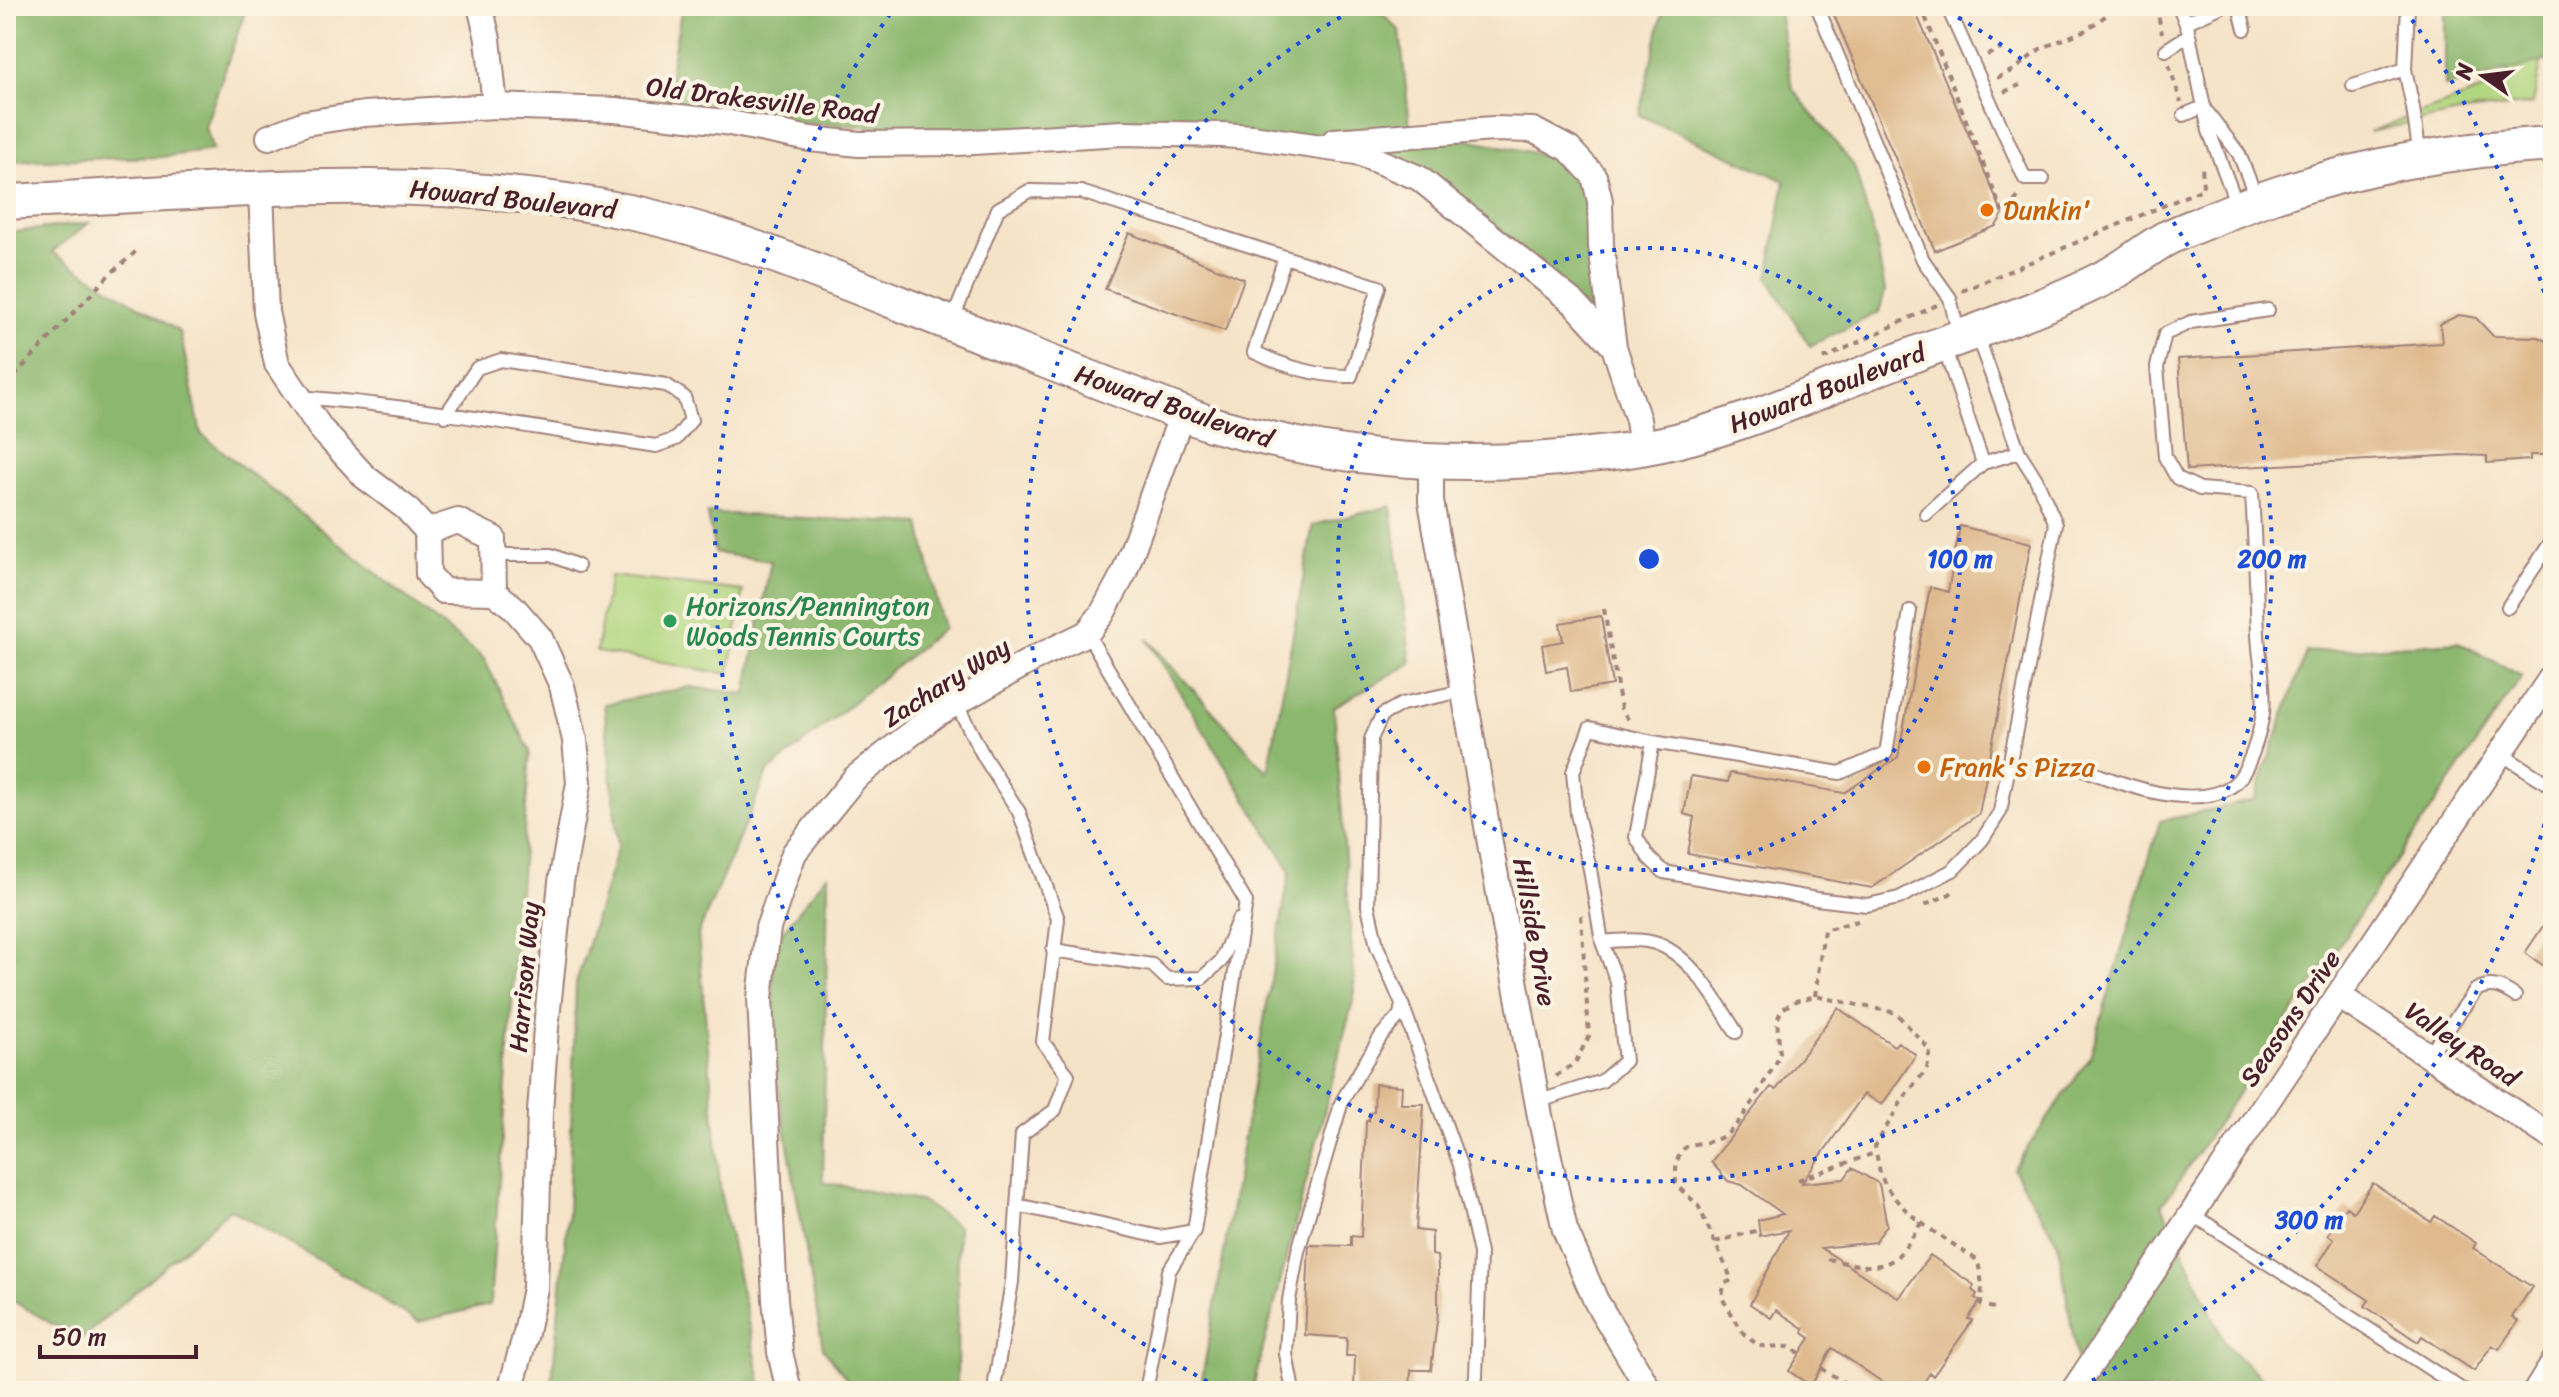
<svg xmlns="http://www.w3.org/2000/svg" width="2559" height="1397" font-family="Sriracha,sans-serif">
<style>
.green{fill:#b0d67f;stroke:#7d7a55;stroke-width:2}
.forest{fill:#8cb76e;stroke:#6b6b4c;stroke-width:2}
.building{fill:#dfba8e}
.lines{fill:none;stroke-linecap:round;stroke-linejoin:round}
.service-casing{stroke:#a0817a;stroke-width:16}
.minor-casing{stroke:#a0817a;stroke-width:28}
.secondary-casing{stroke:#a0817a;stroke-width:38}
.path{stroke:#a0817a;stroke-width:4;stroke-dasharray:6 6;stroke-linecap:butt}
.service{stroke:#fff;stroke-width:12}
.minor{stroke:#fff;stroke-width:24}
.secondary{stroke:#fff;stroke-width:34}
.ring{fill:none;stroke:#1d4ed8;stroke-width:4;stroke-dasharray:4 8}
.food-dot{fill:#e8710a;stroke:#fcf5e5;stroke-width:3}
.leisure-dot{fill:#2e9e5b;stroke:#fcf5e5;stroke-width:3}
.labels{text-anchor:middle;stroke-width:8;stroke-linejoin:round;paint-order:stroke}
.street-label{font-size:26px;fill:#4a1f2b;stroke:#fcf5e5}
.food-label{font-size:26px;fill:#c56008;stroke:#fcf5e5;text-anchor:start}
.leisure-label{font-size:26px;fill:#27864d;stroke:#fcf5e5;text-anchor:start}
.centre{fill:#1d4ed8;stroke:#fcf5e5;stroke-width:4}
.ring-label{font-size:24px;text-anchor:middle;font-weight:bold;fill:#1d4ed8;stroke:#fcf5e5;stroke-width:8;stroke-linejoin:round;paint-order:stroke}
</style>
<rect width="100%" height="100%" fill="#fcf5e5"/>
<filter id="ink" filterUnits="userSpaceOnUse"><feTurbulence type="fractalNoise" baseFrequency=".0125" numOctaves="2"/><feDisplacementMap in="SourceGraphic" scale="16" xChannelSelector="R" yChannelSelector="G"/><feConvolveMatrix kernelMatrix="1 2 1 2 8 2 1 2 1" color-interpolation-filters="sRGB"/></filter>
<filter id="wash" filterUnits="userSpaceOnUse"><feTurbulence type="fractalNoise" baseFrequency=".006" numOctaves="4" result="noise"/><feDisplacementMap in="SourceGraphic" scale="32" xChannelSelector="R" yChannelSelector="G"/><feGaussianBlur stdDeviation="1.8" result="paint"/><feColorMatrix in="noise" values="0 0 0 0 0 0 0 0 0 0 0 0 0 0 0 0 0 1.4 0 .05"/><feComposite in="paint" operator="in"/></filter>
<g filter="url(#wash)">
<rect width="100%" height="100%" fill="#f5e3c8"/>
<path class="green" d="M2519,6H2552L2533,104L2464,112L2369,132L2507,81Z
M610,576L743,591L729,674L596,652Z"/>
<path class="forest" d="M6,6H247L205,127L213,150L161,157L6,161Z
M682,6H1375L1400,31L1410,127L1582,163L1596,339L1431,185L1332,147L662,117Z
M1664,6H1778L1792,88L1854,166L1876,243L1885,291L1879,312L1810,346L1768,278L1785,181L1639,115Z
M2445,6H2553V59L2445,87Z
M89,223L52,252L180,332L201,434L484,659L530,751L490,1305L418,1322L351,1279L230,1209L80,1340L6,1297V233Z
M1391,506L1411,663L1334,707L1355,993L1252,1391H1200L1290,870L1147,639L1268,772L1313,525Z
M707,513L920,524L943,628L767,773L698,934L721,1196L763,1391H551L568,1214L576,984L618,845L604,704L690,687L746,694L771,561L715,553Z
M2458,642L2522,676L2162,1205L2226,1345L2276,1391H2094L2081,1385L2058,1243L2013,1169L2090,1057L2160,821L2254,800L2306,652Z
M828,874L823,1182L923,1202L958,1227L957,1387L960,1391H856L823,1348L773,1058V943Z"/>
<g id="blocks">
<path class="building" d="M1830,6H1913L2003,214L1996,226L1935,251Z
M1129,233L1244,279L1225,331L1105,289Z
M2459,315L2476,318L2493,336L2538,337L2553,344V455H2530V460L2487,463V456L2460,455L2187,470L2178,359L2442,343L2440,324Z
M1960,526L2031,543L1979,814L1872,888L1688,854L1694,817L1684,814L1691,776L1728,782L1730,773L1844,793L1898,757L1930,587L1948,592Z
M1601,616L1612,685L1571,692L1567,667L1546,671L1542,645L1563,641L1560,623Z
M2553,911V972L2525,953Z
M1838,1008L1894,1046L1898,1042L1916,1055L1882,1105L1864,1094L1802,1183L1844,1179L1852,1168L1879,1184L1887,1225L1875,1242L1821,1248L1899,1298L1930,1255L1974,1285L1972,1290L1977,1294L1975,1298L1980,1301L1968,1319L1973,1320L1933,1376L1930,1373L1918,1391H1885L1888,1386L1832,1348L1811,1386L1789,1371L1810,1338L1803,1333L1804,1329L1776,1310L1771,1318L1750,1304L1789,1230L1760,1236L1758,1220L1783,1214L1742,1185L1728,1181L1711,1162L1771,1087L1776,1090Z
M1375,1084L1402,1086L1401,1104H1424L1416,1230L1432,1232V1255L1437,1256L1438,1268V1313L1431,1370H1411L1410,1391H1354L1355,1356H1346L1347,1338L1305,1335L1309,1245L1351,1246V1236L1361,1237L1366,1121H1369V1113L1374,1112Z
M2373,1183L2431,1222L2435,1216L2476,1243L2473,1248L2532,1287L2512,1317L2518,1321L2499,1349L2492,1345L2474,1371L2422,1336L2418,1342L2365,1306L2369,1300L2317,1266L2334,1239L2328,1235L2346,1207L2353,1212Z"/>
</g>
</g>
<g filter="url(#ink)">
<use href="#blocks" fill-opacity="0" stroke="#a0817a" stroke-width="2"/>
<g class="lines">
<g class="service-casing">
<path id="service" d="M1817,6L1923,260L1950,298L1959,336
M1947,6L2025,179H2043
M2179,6L2188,29
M2239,6L2245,29
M2408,6L2405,69L2413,108L2420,157
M2187,22L2222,6
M2166,50L2189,35L2209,131L2237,205
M2353,86L2405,69
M2208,113L2239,154L2256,197
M2184,115L2203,107
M952,321L998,209L1029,191L1081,192L1379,287L1351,376C1319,377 1283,366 1254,352L1285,257
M1977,335L2019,452
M1944,347L1983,463
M299,397C419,406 538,429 656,446L676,439L691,420L684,397L666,385L501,360L477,368L445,416
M493,555H551L578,566
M2508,607L2553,539
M1087,633L1246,902L1194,1231L1169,1271L1146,1391
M1463,691L1402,704L1382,715L1371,739L1368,906L1377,946L1402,1004L1460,1165L1480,1253L1476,1377L1470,1391
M956,703L984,757L1019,812L1058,919L1043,1042L1068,1075L1055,1110L1022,1134L1012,1282L995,1382
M1653,742L1636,837L1649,858L1664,872L1816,899L1867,905L1899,898L1953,870L1982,840L2000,812L2056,524L2036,479L2019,452L1983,463L1926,514
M2501,754L2553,787
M2086,770C2123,785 2197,812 2233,785C2249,773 2260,732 2263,713C2266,686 2259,660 2258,634C2256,587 2255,540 2252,493L2200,489L2177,478L2165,457L2157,367L2165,334L2191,322L2268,310
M1602,942C1619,940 1642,938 1658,944C1693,958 1717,1001 1736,1032
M1053,950L1152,965L1167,979L1202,978L1221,961L1238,920
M2429,1055L2476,990C2491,982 2502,987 2515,996
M1537,1102L1602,1081L1625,1061L1617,982L1602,942L1590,869L1577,814L1573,772L1590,728L1653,742L1840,773L1886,753L1910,611
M1017,1205L1160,1237L1194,1231
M2192,1214L2464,1391
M1293,1391L1286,1354L1289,1300L1298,1251L1342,1101L1381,1036L1400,1015L1402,1004
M2529,1391L2553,1352"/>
</g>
<g class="minor-casing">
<path id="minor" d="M480,6L488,39L495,106
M269,137L305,123L364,114L495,106L615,110L725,122L810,139L859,144L957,143L1122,133L1222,135L1252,137L1356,152L1419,178L1574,303L1614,347L1638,420L1642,448
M1334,141L1493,129L1533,130L1569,149L1594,176L1600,201L1601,246L1614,347
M261,190L266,312L277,364L321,429L365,477L406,508L427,531L458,521L493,538L494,592
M1431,463V501L1492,855L1540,1116L1565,1230L1596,1301L1650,1391
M427,531L428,574L443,591L494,592L513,607L540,638L562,686L575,740L579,783L561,882L546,1028L540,1112L535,1288L526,1333L510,1391
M2339,996L2553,1138
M789,1391L780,1352L775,1299L760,998L768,928L794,853L855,778L935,715L1037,657L1087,633L1102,614L1124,573L1182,414
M2073,1391L2553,675"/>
</g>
<g class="secondary-casing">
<path id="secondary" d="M6,202C214,192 424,169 629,212C721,231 809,268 896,302C1001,343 1105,385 1211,424C1331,458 1435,469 1559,458C1604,454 1648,449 1691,437C1767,416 1837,383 1910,356C1975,331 2043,309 2106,277C2127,266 2145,250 2165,239C2182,231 2200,224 2217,217C2324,172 2438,150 2553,144"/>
</g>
<path class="path" d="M1921,6L2003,214L2021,194
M2156,6L2162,33
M1987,55L2001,49
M2169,65L2181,102
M1997,78L2015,69L2040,49L2086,30L2112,11L2143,6
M2004,92L2020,85
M1962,291L2203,189L2202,163
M1823,359L1937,305
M6,385L109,275L140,248
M1604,609L1621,709L1630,722
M1925,905L1950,894L1955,888
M1815,996L1824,930L1858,921
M1556,1076L1575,1063L1589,1036L1581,915
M1798,1180L1875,1153
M1715,1242L1759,1230
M1828,1259C1883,1272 1894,1271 1922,1221
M1800,1353L1789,1347L1759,1346L1744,1334L1722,1298L1724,1284L1732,1280L1698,1205L1676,1185C1673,1126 1702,1155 1729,1132C1746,1117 1762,1084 1775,1065L1780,1054L1777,1020L1782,1009L1796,1001L1815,996L1896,1013L1930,1050L1927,1069L1903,1099L1875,1146C1878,1161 1879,1177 1888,1189C1908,1220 1949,1240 1978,1261L1982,1284L1981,1305L1998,1309
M1821,1368L1848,1385L1853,1391"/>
<use href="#service" class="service"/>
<use href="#minor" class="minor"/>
<use href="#secondary" class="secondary"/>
</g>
</g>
<g class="ring">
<circle cx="1649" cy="559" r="311"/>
<path d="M1937 6A623 623 0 1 1 1361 6"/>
<path d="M2551 801A934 934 0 0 1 2080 1387M1218 1387A934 934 0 0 1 893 10M2405 10A934 934 0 0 1 2551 317"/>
</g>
<g class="food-dot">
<circle cx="1987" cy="210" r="8"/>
<circle cx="1924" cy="767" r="8"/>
</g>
<circle class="leisure-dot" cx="670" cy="621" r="8"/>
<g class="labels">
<g class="street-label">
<text transform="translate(762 100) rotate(7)" y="9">Old Drakesville Road</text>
<text transform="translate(513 199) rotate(6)" y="9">Howard Boulevard</text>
<text transform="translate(1827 388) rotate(-21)" y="9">Howard Boulevard</text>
<text transform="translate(1174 406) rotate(19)" y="9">Howard Boulevard</text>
<text transform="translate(946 682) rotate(-32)" y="9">Zachary Way</text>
<text transform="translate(1535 932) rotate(80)" y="9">Hillside Drive</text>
<text transform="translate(524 977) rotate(-85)" y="9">Harrison Way</text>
<text transform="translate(2290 1018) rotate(-56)" y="9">Seasons Drive</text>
<text transform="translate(2462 1044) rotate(34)" y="9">Valley Road</text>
</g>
<g class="food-label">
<text x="2003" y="219">Dunkin'</text>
<text x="1940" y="776">Frank's Pizza</text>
</g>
<g class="leisure-label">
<text x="686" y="615">Horizons/Pennington<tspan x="686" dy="30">Woods Tennis Courts</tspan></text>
</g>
</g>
<circle cx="1649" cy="559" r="12" class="centre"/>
<g class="ring-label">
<text x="1960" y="567">100 m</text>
<text x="2272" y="567">200 m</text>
<text x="2309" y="1228">300 m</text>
</g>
<rect width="2559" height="1397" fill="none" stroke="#fcf5e5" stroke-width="32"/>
<g transform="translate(2483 76) rotate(284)" stroke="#fcf5e5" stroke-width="6" paint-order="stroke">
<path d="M0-6L14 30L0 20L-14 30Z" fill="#4a1f2b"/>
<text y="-12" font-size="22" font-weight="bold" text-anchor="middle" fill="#4a1f2b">N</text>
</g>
<path d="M40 1345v12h156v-12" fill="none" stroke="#4a1f2b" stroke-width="4"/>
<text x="52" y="1345" font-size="24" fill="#4a1f2b" stroke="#fcf5e5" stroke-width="6" paint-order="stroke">50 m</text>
</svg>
